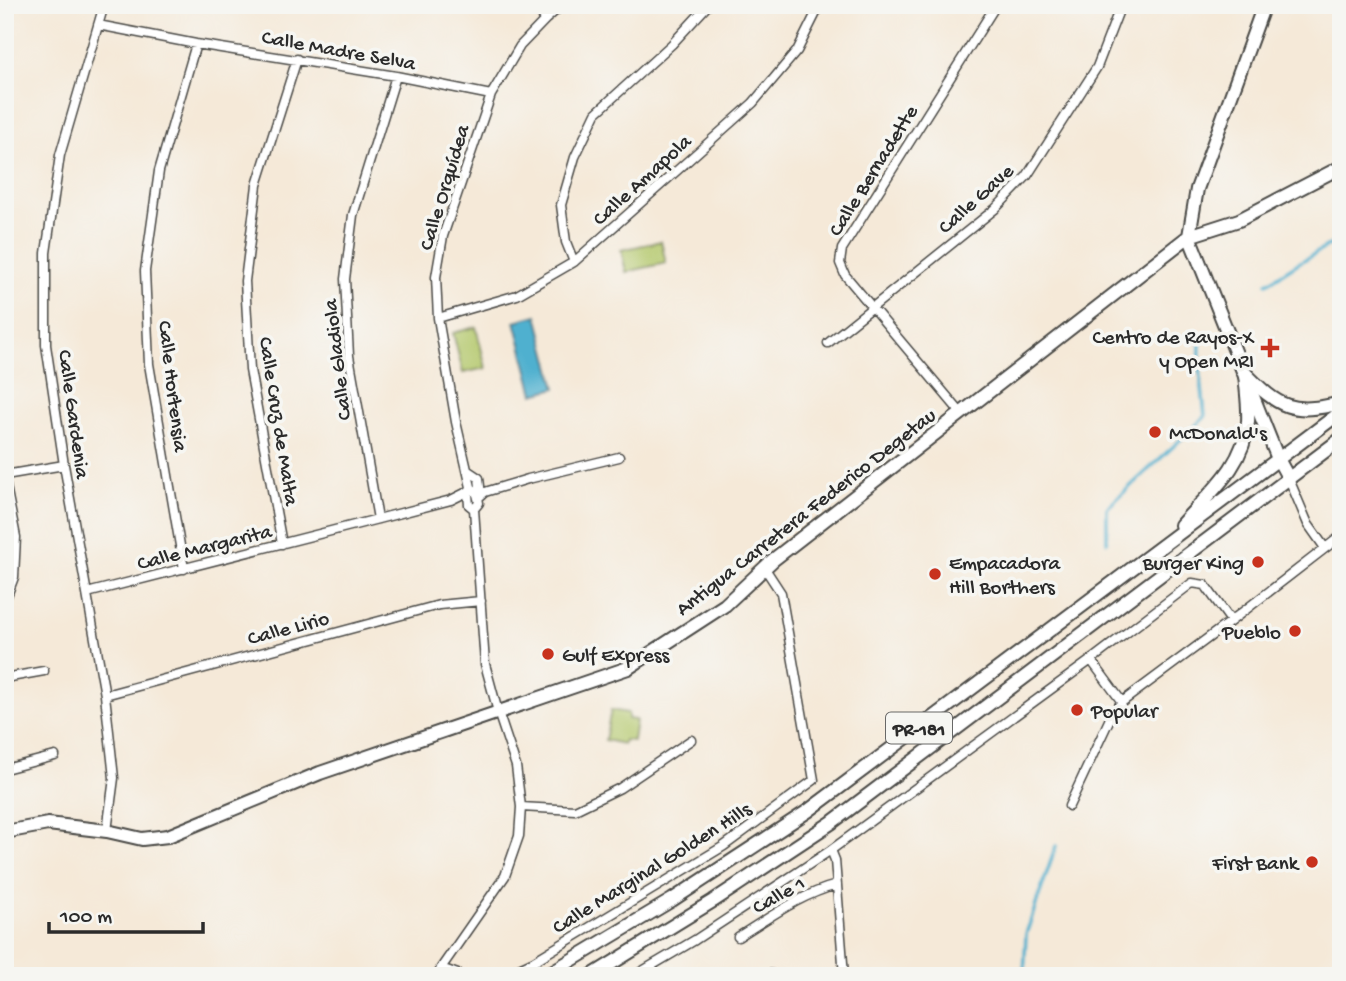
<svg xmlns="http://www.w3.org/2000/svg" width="1346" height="981" font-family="'Gochi Hand',sans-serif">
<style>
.green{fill:#b4c86c;stroke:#707a4c;stroke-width:2}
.water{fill:#50b0cf;stroke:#3e6e7d;stroke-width:2}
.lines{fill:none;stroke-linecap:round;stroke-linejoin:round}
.stream{stroke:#50b0cf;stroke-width:3.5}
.street-casing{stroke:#494845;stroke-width:11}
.secondary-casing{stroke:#494845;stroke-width:16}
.primary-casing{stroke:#494845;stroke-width:16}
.street{stroke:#fff;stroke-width:8}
.secondary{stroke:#fff;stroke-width:12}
.primary{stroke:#fff;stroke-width:12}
.poi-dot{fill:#c8321e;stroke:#f6f6f2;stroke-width:2.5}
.labels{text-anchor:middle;stroke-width:7;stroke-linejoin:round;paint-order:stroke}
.shield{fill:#f6f6f2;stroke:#686867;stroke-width:2}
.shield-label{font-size:19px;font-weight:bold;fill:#2b2b2b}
.street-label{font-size:21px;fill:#2b2b2b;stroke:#f6f6f2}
.poi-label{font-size:21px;fill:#2b2b2b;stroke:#f6f6f2;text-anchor:end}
</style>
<rect width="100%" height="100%" fill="#f6f6f2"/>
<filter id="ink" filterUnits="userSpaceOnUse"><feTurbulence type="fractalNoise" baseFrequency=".0143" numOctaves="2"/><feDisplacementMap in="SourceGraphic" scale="14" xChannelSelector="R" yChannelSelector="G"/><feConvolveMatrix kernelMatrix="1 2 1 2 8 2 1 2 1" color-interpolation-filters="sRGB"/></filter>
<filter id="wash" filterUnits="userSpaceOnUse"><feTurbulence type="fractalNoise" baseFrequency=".00686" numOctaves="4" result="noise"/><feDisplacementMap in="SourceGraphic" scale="28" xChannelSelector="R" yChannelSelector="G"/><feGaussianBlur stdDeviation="1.57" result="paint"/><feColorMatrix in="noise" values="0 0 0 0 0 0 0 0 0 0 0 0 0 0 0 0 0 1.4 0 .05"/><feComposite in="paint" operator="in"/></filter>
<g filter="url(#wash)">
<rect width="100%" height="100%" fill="#f5e9d8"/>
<path class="green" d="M661,241L666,263L626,272L621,250Z
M476,327L486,368L463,373L453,333Z
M611,710L628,713V719L636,720L633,741L624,740L623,744L605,740Z"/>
<path class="water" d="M537,315L556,388L534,394L515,321Z"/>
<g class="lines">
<path class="stream" d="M1267,283L1300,262L1341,239
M1107,542V508L1205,417C1203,390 1197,363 1201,336
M1024,976L1026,934L1056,846"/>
</g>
</g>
<g filter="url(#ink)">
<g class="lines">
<g class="street-casing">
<path id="street" d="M104,5L60,155L46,253V345L64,465L105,695L114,778L107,831
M533,5L546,19
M98,25L196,44L396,76L491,95
M574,262L566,242L561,205L575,157L596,113L672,44L708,5
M438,318L517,295L574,262L753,103L797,51L820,5
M828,343L995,209L1027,176L1097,67L1121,5
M961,413L845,275L840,263L842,249L996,5
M467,470L479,478L481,495
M5,475L64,465
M1289,479L1308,524L1325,548
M5,481L16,537L14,577L5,601
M478,498L485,492L528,479L619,457
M474,509L479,503C478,496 477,492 471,487L456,422L438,318L436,277L443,236L491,95L520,46L546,19L562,5
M378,519L349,356L345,279L353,215L396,76
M282,544L250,370L245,281L257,185L297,59
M184,569L149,364L145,271L159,171L196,44
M87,593L378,519L451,500L469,491
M1091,660L1122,702
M5,678L44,671
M105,695L439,605L481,601
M5,769L55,756
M1069,806L1112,714L1122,702L1231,621L1341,536
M521,807L575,810L620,788L691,740
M831,850L835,860L844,976
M738,937C769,918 801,894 837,885
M441,968L463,976
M757,973L792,976
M438,976L441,968L505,876L519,836L521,807L516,766L498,712L485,664L474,509L469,505L468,494L471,487
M502,976L534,961L724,846L814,780L781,593L764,567
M634,976L695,940L831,850L1091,660L1192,583L1205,585L1231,621"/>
</g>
<g class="secondary-casing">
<path id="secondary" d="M1264,5L1197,189L1189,236L1278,459L1289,479
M5,832L48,824L107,831L142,839L168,836L320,773L628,668L725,605L773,560L1189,236L1239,220L1341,167"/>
</g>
<g class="primary-casing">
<path id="primary" d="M1245,373C1279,408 1292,415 1341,403
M1181,525C1210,492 1243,468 1248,422C1249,406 1246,389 1245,373
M545,976L672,900L808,811L1341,412
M591,976L713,901L831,823L1341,439"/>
</g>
<use href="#street" class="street"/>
<use href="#secondary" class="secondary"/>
<use href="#primary" class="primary"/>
</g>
</g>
<g class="poi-dot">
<path d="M1266.5 337.5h7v7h7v7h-7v7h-7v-7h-7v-7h7z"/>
<circle cx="1155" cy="432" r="7"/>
<circle cx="1258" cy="562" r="7"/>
<circle cx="935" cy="574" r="7"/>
<circle cx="1295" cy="631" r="7"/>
<circle cx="548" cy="654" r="7"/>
<circle cx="1077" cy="710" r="7"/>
<circle cx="1312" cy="862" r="7"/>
</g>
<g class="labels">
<rect class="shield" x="886" y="712.5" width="66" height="31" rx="5"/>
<g class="shield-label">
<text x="919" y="735">PR-181</text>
</g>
<g class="street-label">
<text transform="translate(339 49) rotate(10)" y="7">Calle Madre Selva</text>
<text transform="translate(872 170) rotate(-58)" y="7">Calle Bernadette</text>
<text transform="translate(641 179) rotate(-42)" y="7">Calle Amapola</text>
<text transform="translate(443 187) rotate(-73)" y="7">Calle Orquídea</text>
<text transform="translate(975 198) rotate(-42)" y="7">Calle Gave</text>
<text transform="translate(336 360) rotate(-97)" y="7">Calle Gladiola</text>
<text transform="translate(174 386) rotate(83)" y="7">Calle Hortensia</text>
<text transform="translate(75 414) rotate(82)" y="7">Calle Gardenia</text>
<text transform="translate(280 421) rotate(81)" y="7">Calle Cruz de Malta</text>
<text transform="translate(805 511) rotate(-38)" y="7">Antigua Carretera Federico Degetau</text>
<text transform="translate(204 546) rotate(-14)" y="7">Calle Margarita</text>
<text transform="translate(288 627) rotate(-15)" y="7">Calle Lirio</text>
<text transform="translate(651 867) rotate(-32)" y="7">Calle Marginal Golden Hills</text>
<text transform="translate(778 894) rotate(-29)" y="7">Calle 1</text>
</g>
<g class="poi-label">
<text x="1254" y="343">Centro de Rayos-X<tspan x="1254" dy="24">y Open MRI</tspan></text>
<text x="1169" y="439" text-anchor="start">McDonald's</text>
<text x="949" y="569" text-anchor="start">Empacadora<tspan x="949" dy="24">Hill Borthers</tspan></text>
<text x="1244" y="569">Burger King</text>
<text x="1281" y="638">Pueblo</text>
<text x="562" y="661" text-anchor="start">Gulf Express</text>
<text x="1091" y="717" text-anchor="start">Popular</text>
<text x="1298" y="869">First Bank</text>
</g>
</g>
<rect width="1346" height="981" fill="none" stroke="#f6f6f2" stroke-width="28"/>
<path d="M49 922v10h154v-10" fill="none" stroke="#2b2b2b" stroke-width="3.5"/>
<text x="60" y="922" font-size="21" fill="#2b2b2b" stroke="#f6f6f2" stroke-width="5" paint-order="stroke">100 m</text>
</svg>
